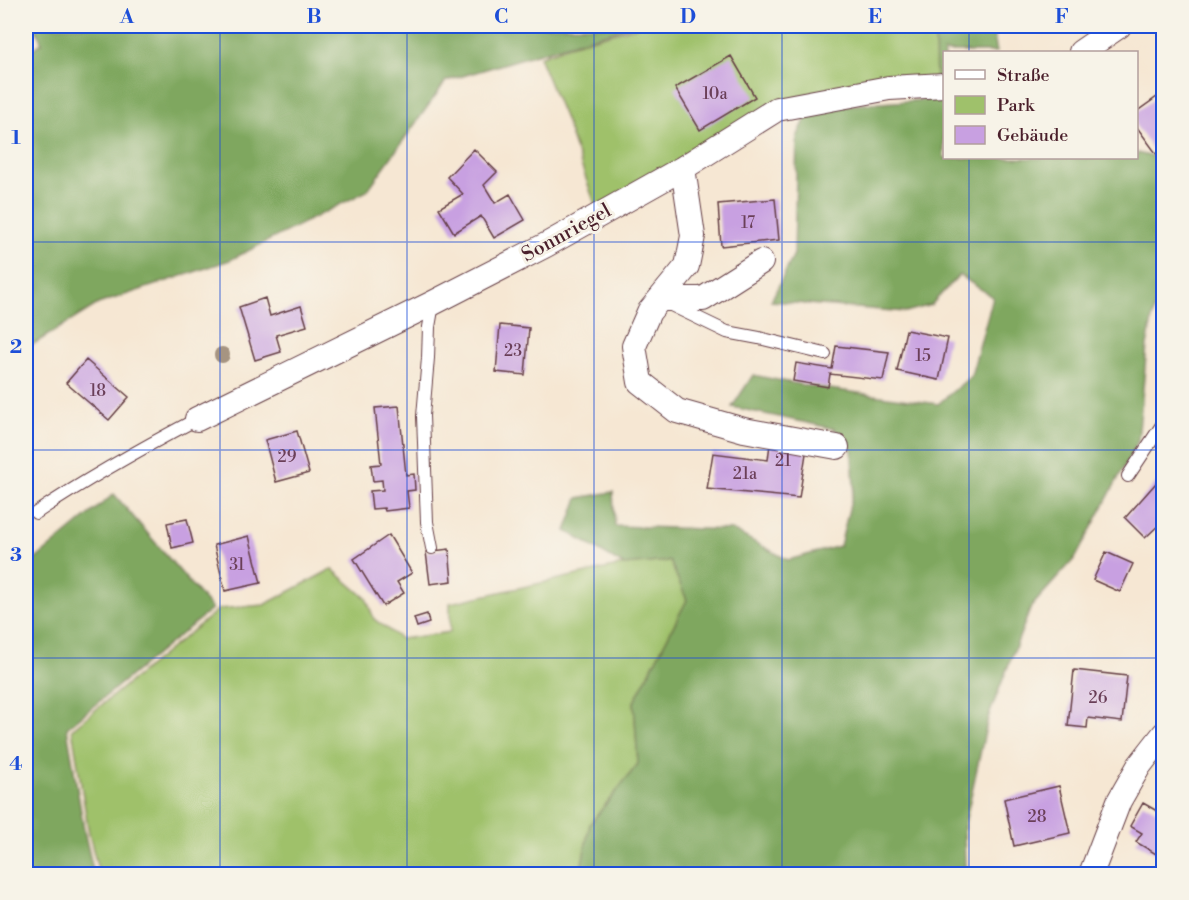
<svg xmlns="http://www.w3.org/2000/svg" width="1189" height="900" font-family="'Libre Bodoni',serif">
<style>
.green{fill:#9fc16b;stroke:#74704b;stroke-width:1.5}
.forest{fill:#7fa75f;stroke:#646345;stroke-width:1.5}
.building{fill:#c8a0e1}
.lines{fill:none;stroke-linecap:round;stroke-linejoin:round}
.lane-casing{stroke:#643d44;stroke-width:14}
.street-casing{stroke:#643d44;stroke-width:26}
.lane{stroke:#fff;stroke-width:12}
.street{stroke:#fff;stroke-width:24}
.tree{fill:#a69481}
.grid{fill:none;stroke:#1d4ed8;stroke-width:1.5;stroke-opacity:0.55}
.labels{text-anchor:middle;stroke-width:6;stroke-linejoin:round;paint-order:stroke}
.number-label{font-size:16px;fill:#6a3f58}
.street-label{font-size:20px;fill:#4a1f2b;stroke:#f7f3e8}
.neatline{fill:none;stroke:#1d4ed8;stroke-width:2}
.grid-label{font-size:20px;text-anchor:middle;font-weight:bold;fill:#1d4ed8}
</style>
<rect width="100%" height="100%" fill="#f7f3e8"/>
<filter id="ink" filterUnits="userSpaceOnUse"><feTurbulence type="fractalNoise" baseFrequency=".0167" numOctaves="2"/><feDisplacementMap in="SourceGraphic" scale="12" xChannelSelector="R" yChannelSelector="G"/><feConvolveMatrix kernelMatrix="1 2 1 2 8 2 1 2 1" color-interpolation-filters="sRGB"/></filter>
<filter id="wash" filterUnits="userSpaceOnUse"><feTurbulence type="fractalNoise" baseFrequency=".008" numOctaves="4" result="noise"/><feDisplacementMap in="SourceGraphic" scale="24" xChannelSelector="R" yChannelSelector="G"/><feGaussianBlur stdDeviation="1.35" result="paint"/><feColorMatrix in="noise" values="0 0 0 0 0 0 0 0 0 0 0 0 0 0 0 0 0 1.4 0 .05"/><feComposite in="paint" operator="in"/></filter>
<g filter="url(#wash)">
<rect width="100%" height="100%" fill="#f6e7d3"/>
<path class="green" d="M639,26H935L936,83L802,95L597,210L566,122L539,57L577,43Z
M670,561L687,600L634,702L638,764L590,824L580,874H99L89,834L72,729L219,609L264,605L332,569L366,598L374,619L401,639L450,632V603L623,565Z"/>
<path class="forest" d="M34,26H631L446,81L367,191L230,260L98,304L26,349V53L42,43Z
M935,26H992L997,52H944V158H1136L1137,153L1163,159V262L1147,346L1138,441L1076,557L1031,607L988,718L964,828L965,865L970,874H580L590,824L638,764L634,702L687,600L670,561L623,565L566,531L578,498L613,492L615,526L732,530L788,560L840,546L854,488L852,450L835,429L732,407L753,375L808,386L938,404L971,376L993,297L959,275L931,305L906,312L771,301L794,254L797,137L811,108L936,99Z
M114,494L212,609L67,728L85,835L94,874H26V567Z"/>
<g id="blocks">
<path class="building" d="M731,56L755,97L700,130L675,88Z
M1164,92V152L1158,156L1136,126V112Z
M474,149L497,172L484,185L495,203L510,194L525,220L494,238L481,216L454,233L439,208L463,194L447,177Z
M775,199L779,240L721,246L718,204Z
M265,298L270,316L301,306L307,326L276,335L281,352L255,360L239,307Z
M500,325L529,328L525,375L496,372Z
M906,330L948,338L939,380L897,371Z
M836,346L889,352L883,380L830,374L828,387L793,381L796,363L832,369Z
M86,360L129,397L109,420L66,383Z
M399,406L406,475L414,474L415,490L407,491L409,508L385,511L384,508L372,509L370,491L383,490L382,480L373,481L371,465L381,464L375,408Z
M297,431L309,473L276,482L265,440Z
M770,444L807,447L799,498L707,489L713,453L768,460Z
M1164,474V520L1145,538L1125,518Z
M187,519L193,543L172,548L167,523Z
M389,535L412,573L397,582L404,593L383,606L354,559Z
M249,536L261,583L225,591L214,545Z
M449,549L452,581L430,584L426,552Z
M1106,552L1133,564L1120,592L1093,580Z
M427,614L429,623L417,627L414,618Z
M1161,614H1164V677H1157Z
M1074,670L1127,676L1122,722L1088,718L1087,728L1068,726Z
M1059,786L1070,833L1014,846L1004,799Z
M1143,803L1164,815V852L1158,849L1156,854L1136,842L1142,833L1130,826Z"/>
</g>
</g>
<g filter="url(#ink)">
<use href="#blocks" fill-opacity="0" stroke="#643d44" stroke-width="1.5"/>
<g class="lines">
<g class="lane-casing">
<path id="lane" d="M669,304L727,332L759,338L825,354
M1128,476L1164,422
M36,513C88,478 142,448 197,419
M432,548L427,522L423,416L428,358L429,327L433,304"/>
</g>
<g class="street-casing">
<path id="street" d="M1081,52L1119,26
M683,168L693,236L687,266L649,312L634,346L640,382L677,411L744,430L837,447
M660,299H703L761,262
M197,419L433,303L546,245L683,168L777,109L889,88L944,85
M1091,874L1119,801L1139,766L1164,734"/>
</g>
<use href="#lane" class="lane"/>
<use href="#street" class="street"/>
</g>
<circle class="tree" cx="222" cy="355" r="8"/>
</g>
<path class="grid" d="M220,26V874M407,26V874M594,26V874M782,26V874M969,26V52M969,158V874M26,242H1164M26,450H1164M26,658H1164"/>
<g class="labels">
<g class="number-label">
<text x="715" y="99">10a</text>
<text x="748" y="228">17</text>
<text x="513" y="356">23</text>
<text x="923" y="361">15</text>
<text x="98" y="396">18</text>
<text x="287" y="462">29</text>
<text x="783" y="466">21</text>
<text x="745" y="479">21a</text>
<text x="237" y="570">31</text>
<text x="1098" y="703">26</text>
<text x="1037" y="822">28</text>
</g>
<g class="street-label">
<text transform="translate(566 232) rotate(-29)" y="7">Sonnriegel</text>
</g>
</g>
<rect width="1189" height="900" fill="none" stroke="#f7f3e8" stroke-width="66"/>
<rect x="943" y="51" width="195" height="108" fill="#f7f3e8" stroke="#b29e9c" stroke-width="1.5"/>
<rect x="955" y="70" width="30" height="9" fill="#ffffff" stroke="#b29e9c" stroke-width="1.5"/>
<text x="997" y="81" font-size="18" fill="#4a1f2b">Straße</text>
<rect x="955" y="96" width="30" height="18" fill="#9fc16b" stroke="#b29e9c" stroke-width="1.5"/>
<text x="997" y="111" font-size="18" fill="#4a1f2b">Park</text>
<rect x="955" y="126" width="30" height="18" fill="#c8a0e1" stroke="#b29e9c" stroke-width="1.5"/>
<text x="997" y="141" font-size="18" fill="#4a1f2b">Gebäude</text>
<rect x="33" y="33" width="1123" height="834" class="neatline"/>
<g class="grid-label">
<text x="127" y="23">A</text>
<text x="314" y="23">B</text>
<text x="501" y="23">C</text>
<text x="688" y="23">D</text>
<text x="875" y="23">E</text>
<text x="1062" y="23">F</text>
<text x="16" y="144">1</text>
<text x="16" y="353">2</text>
<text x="16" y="561">3</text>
<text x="16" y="770">4</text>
</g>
</svg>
